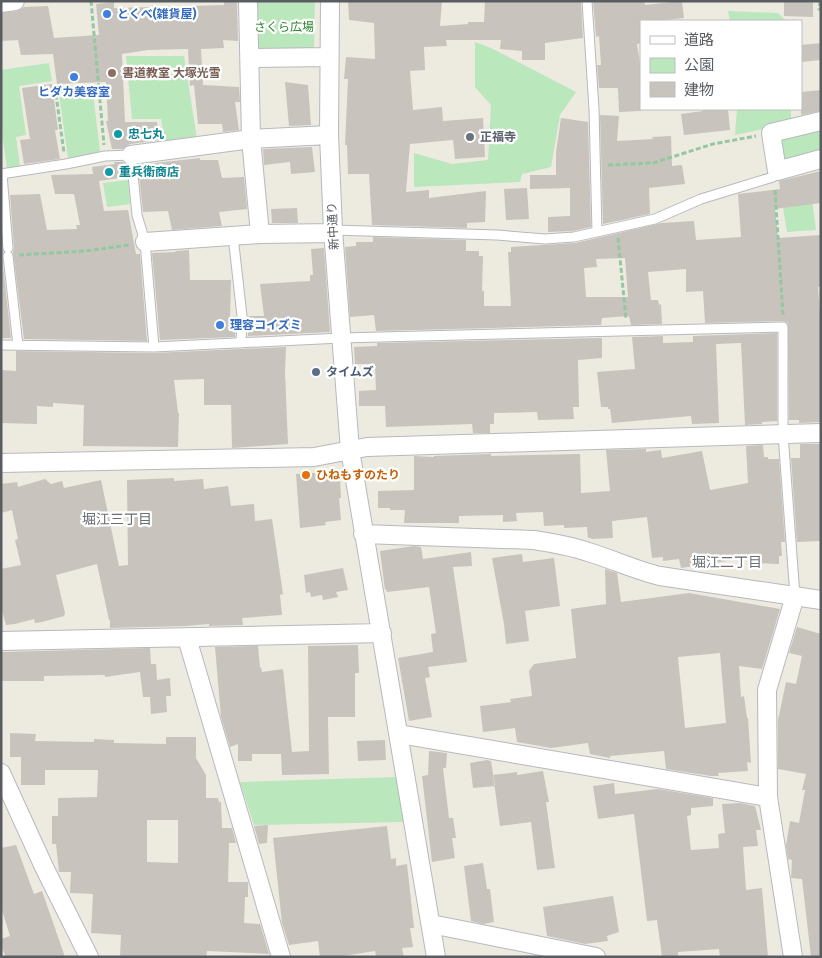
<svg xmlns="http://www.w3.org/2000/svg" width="822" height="958" font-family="'Fira Sans','Noto Sans JP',sans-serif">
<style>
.green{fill:#bae7bb}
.building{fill:#c8c4bd;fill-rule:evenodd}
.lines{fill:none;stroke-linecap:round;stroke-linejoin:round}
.lane-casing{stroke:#b6b9be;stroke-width:11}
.street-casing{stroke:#b6b9be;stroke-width:20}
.path{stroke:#93c8a2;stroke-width:3;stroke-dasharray:5 2.5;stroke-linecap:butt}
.lane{stroke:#fff;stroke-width:9}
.street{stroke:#fff;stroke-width:18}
.shop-dot{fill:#3f7fe0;stroke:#fff;stroke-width:2}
.education-dot{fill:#8d6e63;stroke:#fff;stroke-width:2}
.culture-dot{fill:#0f9aa8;stroke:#fff;stroke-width:2}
.worship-dot{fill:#6b7280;stroke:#fff;stroke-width:2}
.service-dot{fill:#5c6f8a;stroke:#fff;stroke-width:2}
.food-dot{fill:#e8710a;stroke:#fff;stroke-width:2}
.labels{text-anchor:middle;stroke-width:4.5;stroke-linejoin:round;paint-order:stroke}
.shop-label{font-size:12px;font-weight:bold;fill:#366cbe;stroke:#fff;text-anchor:start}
.park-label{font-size:12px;fill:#2e8433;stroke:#fff}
.education-label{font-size:12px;font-weight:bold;fill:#785e54;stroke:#fff;text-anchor:start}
.culture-label{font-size:12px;font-weight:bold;fill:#0d838f;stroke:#fff;text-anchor:start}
.worship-label{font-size:12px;font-weight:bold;fill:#5b616d;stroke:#fff;text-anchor:start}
.street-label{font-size:12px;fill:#595d62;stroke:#fff}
.service-label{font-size:12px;font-weight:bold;fill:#4e5e75;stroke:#fff;text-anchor:start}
.food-label{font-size:12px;font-weight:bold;fill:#c56008;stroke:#fff;text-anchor:start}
.neighbourhood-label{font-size:14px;fill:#6a6f74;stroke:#fff}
</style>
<rect width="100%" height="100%" fill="#edeae0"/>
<path class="green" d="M254,1H315L314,47L307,52L261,53L254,45Z
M728,11L778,13L786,21H730Z
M475,42L491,48L576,92L560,115L551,167L522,174L520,182L414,187V153L452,164L488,160L491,105L475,87Z
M126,56H184L197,139L165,143L161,119H132Z
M49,63L52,81L19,86L26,135L16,137L20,166L7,168L1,126V70Z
M92,85L100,151L93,155L68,158L58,87Z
M737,109H791V123L735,135Z
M821,128V152L788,159L779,155L781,136Z
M128,180L130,204L107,207L103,183Z
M812,200L816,230L787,232L783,208Z
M397,777L404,822L254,825L240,782Z"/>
<path class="building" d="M237,1L238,41L223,40L224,48L201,49L203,85L239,87L240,102H235L239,130L223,132L222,124H198L194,85L190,86L188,49L148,50L122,54L125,122H157L160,140L130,144L123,149H112L106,121H108L106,82L57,84L53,54L21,55L18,40L1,41V13L17,11L24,7L48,6L54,38L99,35L96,4L114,2V8L158,7L224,5V2Z
M348,1H442L440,26L468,24V22H484L485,1H581L583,38L545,43V60H522V51L500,49L501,40H446L447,46L424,47L425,70L410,71L413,110L442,107L443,121L483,118L485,157L455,159L453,140L410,144L406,192L429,190V198L486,191L485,222L467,223V228L372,225L369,174H348L347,145H345L348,79H344L346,57L375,59L374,23L349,20Z
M593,1H644L645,5L682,1L684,18L657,21H641V43L637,44L641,69V111L619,112L618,88H599L597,65H601L599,36L596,37Z
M784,1H813V17L784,16Z
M821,43V60L801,62V45Z
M285,82L308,85L311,125L289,126Z
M52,84L58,130H55L60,159L24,164L20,140L30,139L22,88Z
M821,90V111L801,115V92Z
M702,109H728L730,130L684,135L681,114L703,111Z
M600,115L619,116L617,141L653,139L652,137L671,136L672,166L682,165L685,184L649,188L650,214L603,224Z
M561,118L588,122L591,227L573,231L548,232V217L570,216V188L530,189V175H556V152Z
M312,147L315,172L291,174L290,162L264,165L263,149Z
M200,158V160H218L222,178L244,177L247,209L219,212L222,226L172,230L168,211L143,212L138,165Z
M114,162H123L126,164L127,177L99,181L104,211L128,210L136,254H140L147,341L24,339L13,252L14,248L10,195L40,194L47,230L77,229L76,225H80L74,194H55L51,175L93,174L92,167L115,164Z
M821,171V203L775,209L778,238L821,235L820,287H818L821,329V422L799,423V420H789L788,323L783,321L705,323L703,291L686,292V269L648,272L651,300H658L659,305L661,304L662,324L631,325L629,316L602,318L601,325L376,331L374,315L350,317L345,247L356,246V242H373V237L466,240V251H479V256H483L482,291H484V306H511L508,252H511V247L575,243L662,223L694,221L696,240L741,237L738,194L780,189L779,181ZM625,258L628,297H586L584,268L597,267L596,259Z
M527,188L529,219L506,220L504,189Z
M297,208L298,223H272L271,209Z
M1,242L3,252L2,257L11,338H1Z
M324,248L330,332L248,336V316H264L260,284L310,281V275H313L311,249Z
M189,250L190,280H231L230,317L236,316L235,337L160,340L152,253L176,252L175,251Z
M777,333V421L762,422V424L745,425L741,343L716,344L719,423L692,424L691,416L612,423L610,409H608V407H601L597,372L635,369L632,337L663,336V343L693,342V336Z
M602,338V358L578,360L579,407H573L574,419L538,420L537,412L494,413V424H490V433H473L472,424L386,427L385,406H359V391L376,390L375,364H355L354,347L377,346V343Z
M286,347L285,372L288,444L232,448L231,405H204V379L174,380L178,413H179L178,447L83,446L84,405L53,403V407L37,406V424L1,423V370L16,371V351L154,353Z
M800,444H821V541L797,542L791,458H800Z
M763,445L764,457H768V459H779L785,542H781L782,556H779V564L753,563V557L681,568L679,559L663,561V557L652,558L647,517L612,521L613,538L591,539V538H588L587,527L564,528V525L544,526L543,512L516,513L517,521L503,522V515L459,516V523H404L405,510H390V508H378V491L414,490V456L434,457V456L491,454V456L580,454L581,493L610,491L606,450L646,449V452L661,450L662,458L702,451L710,490L748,483L746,446Z
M333,472L340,478L341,498H339L341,520L325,522L326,525L300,528L296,474Z
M174,478V481L203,479L204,489L228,486L231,506L254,504L255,521L272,519L283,594L280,595L282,615L242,618L243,625L209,626V624L186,626L110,628V620H109L97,564L56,575L65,613L64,616L42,622L35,623L34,619L15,624L6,625L1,607V569L21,565L15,540L18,539L12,510L1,513V484L17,482L18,487L45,479L51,484L62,481L64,488L101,480L119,566L128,565L127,480Z
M414,546L421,547L423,559L471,552L472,566L453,567L467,662L428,667L430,677L425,678L432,717L409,721L398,658L433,652L431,634L436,633L429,587L387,592L386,589L385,590L380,551Z
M522,554L523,562L554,558L560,606L525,611L529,641L506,644L504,624L492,558Z
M343,568L348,590L336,592L338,597L323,600L322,595L311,597L310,592L306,593L304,575Z
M605,569L617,573L621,602L689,593L780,609L762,669L739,666L741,697L744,696L747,718H748L751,763L747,762L748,771L718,773L719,776H711L666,769L664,751L610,756V758L590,754L588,743L551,748L517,742L515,728L483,732L480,706L511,702L510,699L532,696L529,671L534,664L576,658L571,609L606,604ZM720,653L726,723L685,728L678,657Z
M797,627L821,634V957H811L802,879L791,878L792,860L788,859L786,845L790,821L799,823L805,790H802L806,774L778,769V720L786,682L796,684L802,656L789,653Z
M358,645L359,673H355V717H328L329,774L282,775L281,754H252V761H238V744L230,747L221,717L215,647L258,646L260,668L261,667L262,672L283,669L292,752L309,751L308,646Z
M150,648L151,664H156L157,680L170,678L171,696H166L167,712L151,714L150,697H143L140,672L105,677V675L44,676V681H1V652Z
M10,733L36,734L35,741L94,742V739L114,740V743L166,744V737H196V758L206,775V798H218L219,802H221L222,828H232L236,843H229L228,882H248V897H245L244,923L260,924L269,954L207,951L206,957H120L121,935L91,933L93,894L70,893L71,872H59L56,844H52V816H58V798L97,797L98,770H45V785H21V757H10ZM147,820H178V863L147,862Z
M385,740L386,760L358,761L357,741Z
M429,751L447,753L446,768H443L449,818H453L456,838H452L455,858L432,862L422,776L428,775Z
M487,760L491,761L495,786L473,788L470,763Z
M543,771L549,802H546L555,868L537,870L531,822L500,826L493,775L517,772V775Z
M614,783L615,794L658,789L713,798V806L691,808V815L687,816L691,850L719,848L718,834L725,833L722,804L740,803L755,806L761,830H756L758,846L743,847L746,890L762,888L768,957H720L719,949L678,952V957H662L657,920L647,921L634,814L598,819L593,786Z
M268,825L267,843L259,844L254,826Z
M387,826L391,859L396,858V866L407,864L414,928H410L413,947L402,948L404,957H376L375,951L337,957H320L318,941L289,945L282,923L273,838Z
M16,845L34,894L42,891L65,957H6L1,946V939L10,936L1,907V848Z
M483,863L487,889H490L494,922L483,924L471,921L464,866Z
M613,896L619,932L607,936L608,941L585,944L547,936L543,907Z"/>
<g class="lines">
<g class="lane-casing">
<path id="lane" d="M587,1L594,109L597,232
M1,174L66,164L105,156L131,155L137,215L145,242L154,347
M2,174L8,248
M333,230L497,235L545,239L574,237L655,219L701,199L773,177L777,171
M233,236L242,316L241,343
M8,256L18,345
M1,345L154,347L341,338L783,327V434L795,596"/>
</g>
<g class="street-casing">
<path id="street" d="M248,1L251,139L260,234
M330,1L329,135L333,230L350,450L436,957
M1,3L15,1
M250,58L329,57
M821,121L771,133L777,171L821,159
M131,155L251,139L329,135
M145,242L260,234L333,233
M1,463L314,457L367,447L821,433
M363,534L534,540C553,543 571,546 588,552C612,559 635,570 660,576L821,600
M187,638L281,957
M1,641L382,633
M399,734L768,797
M1,773L44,867L89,957
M431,924L596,957
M793,957L768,797L767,690L795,596"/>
</g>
<path class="path" d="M91,1L104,145
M820,1L819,9H821
M55,87L64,153
M608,165L653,163L713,144L756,136
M775,190L783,316
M618,238L626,319
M19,255L85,251L130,245"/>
<use href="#lane" class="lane"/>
<use href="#street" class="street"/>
</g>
<g class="shop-dot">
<circle cx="107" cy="14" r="5"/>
<circle cx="74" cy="77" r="5"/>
<circle cx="220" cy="325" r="5"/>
</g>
<circle class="education-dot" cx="112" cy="73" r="5"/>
<g class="culture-dot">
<circle cx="118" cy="134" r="5"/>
<circle cx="109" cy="172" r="5"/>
</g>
<circle class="worship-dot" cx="470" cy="137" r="5"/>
<circle class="service-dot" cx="316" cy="372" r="5"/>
<circle class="food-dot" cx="306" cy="475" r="5"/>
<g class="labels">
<g class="shop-label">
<text x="117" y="18">とくべ(雑貨屋)</text>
<text x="74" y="96" text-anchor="middle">ヒダカ美容室</text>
<text x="230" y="329">理容コイズミ</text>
</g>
<g class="park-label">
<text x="284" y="31">さくら広場</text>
</g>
<g class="education-label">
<text x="122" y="77">書道教室 大塚光雪</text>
</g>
<g class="culture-label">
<text x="128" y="138">忠七丸</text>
<text x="119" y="176">重兵衛商店</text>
</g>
<g class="worship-label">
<text x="480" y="141">正福寺</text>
</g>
<g class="street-label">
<text transform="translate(333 226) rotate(-93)" y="4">新中通り</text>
</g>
<g class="service-label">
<text x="326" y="376">タイムズ</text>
</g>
<g class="food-label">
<text x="316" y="479">ひねもすのたり</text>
</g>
<g class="neighbourhood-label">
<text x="117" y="524">堀江三丁目</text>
<text x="727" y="567">堀江二丁目</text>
</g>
</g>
<rect width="822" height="958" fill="none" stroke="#595d62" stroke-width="5"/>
<rect x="640" y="20" width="162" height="90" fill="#ffffff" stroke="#bdbec0"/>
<rect x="650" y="36" width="25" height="8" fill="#ffffff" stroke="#bdbec0"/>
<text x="684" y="45" font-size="15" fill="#595d62">道路</text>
<rect x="650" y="58" width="25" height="15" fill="#bae7bb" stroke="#bdbec0"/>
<text x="684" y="70" font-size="15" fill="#595d62">公園</text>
<rect x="650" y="82" width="25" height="15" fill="#c8c4bd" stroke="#bdbec0"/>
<text x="684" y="95" font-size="15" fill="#595d62">建物</text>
</svg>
